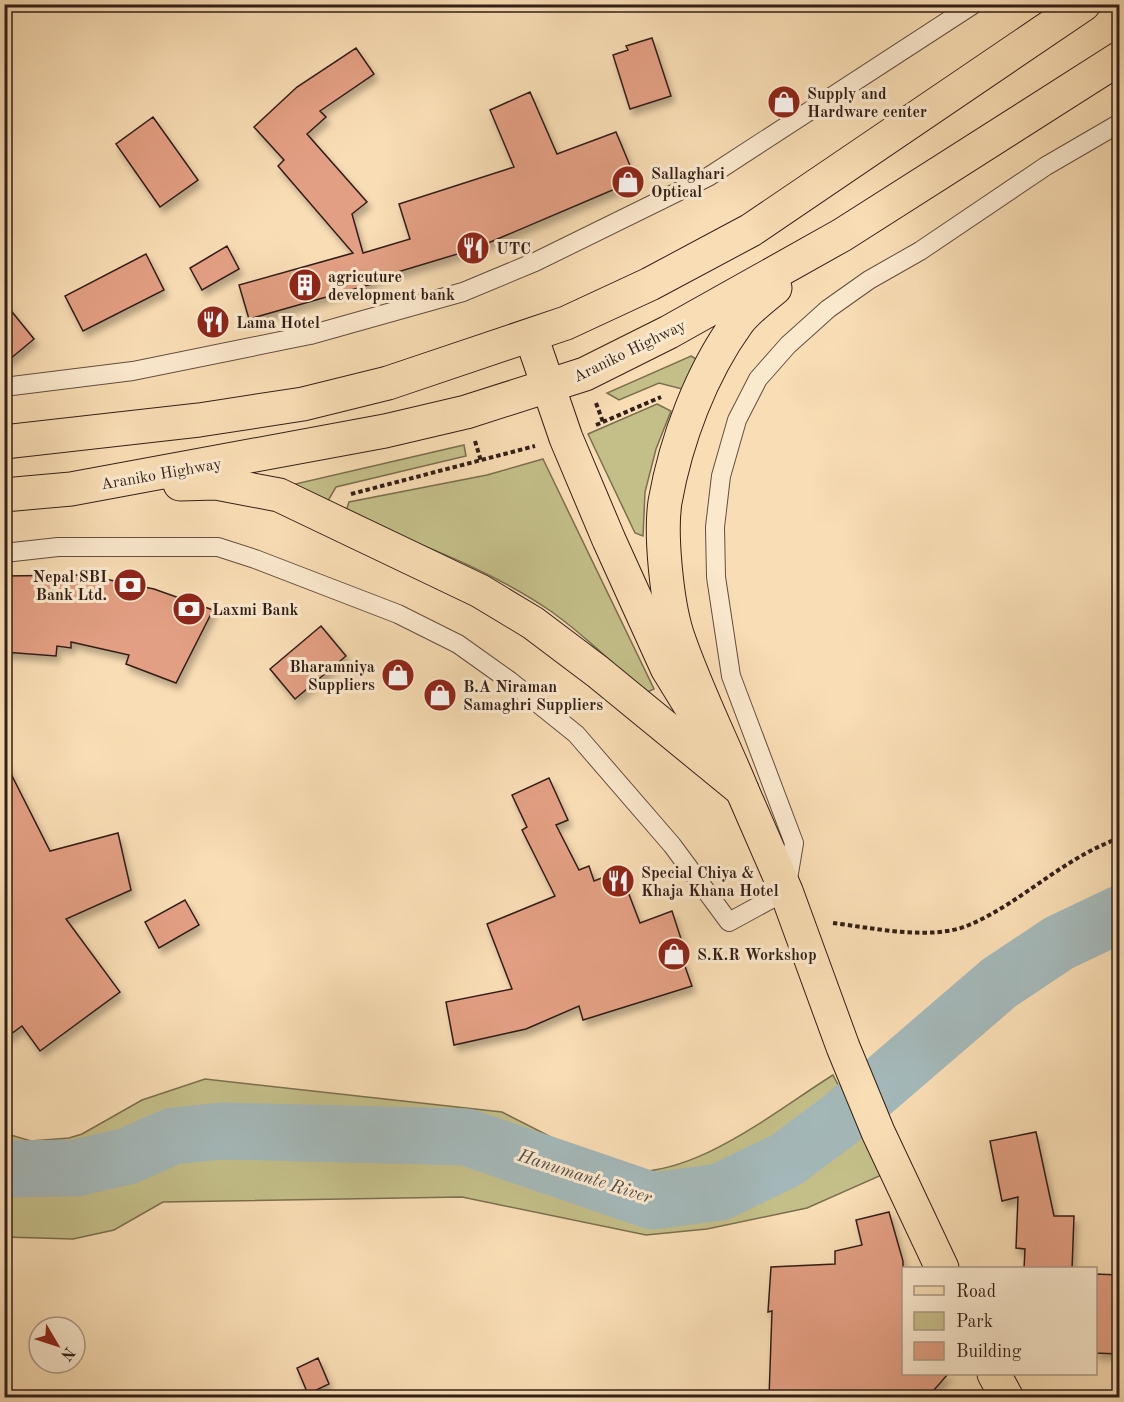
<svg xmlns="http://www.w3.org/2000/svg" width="1124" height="1402" font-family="'Old Standard TT',serif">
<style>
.green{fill:#c4bf89;stroke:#7b6f50;stroke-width:1.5}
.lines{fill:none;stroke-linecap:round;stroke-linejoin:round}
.river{stroke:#a4b8b9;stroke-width:57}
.building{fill:#e39f83;stroke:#321f18;stroke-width:1.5;filter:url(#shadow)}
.lane-casing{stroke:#644e3f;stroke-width:20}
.primary-casing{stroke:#321f18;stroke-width:35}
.highway-casing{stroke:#321f18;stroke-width:35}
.path{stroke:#321f18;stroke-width:4;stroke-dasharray:4.5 3;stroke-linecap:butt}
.lane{stroke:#fbe9ce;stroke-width:18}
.primary{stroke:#f9ddb4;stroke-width:33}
.highway{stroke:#f9ddb4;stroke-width:33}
.labels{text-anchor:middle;stroke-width:6;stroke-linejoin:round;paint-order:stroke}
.poi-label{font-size:16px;font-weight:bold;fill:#321f18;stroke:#fbe9ce;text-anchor:start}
.street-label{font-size:16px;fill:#321f18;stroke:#fbe9ce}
.water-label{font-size:18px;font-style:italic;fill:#544d48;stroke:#fbe9ce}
</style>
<defs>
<filter id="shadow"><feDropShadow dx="3.5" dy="6" stdDeviation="3" flood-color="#0004"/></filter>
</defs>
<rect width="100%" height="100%" fill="#f9ddb4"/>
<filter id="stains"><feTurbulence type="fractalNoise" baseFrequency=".00333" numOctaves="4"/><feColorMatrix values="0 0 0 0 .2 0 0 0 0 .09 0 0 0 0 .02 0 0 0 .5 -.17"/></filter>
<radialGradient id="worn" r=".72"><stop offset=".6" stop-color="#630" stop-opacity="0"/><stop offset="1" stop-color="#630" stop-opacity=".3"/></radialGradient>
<path class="green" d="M691,356L698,360L682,389L659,383L619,400L607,393Z
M657,404L671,411L656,449L645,492L643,536L635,533L588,434Z
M464,445L466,456L336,487L325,506L291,485Z
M543,459L654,689L645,693C615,665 585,636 552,612C488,568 416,543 345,514L349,502L487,475Z
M833,1075L884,1174L807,1208L707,1229L646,1235L462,1197L163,1202L114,1230L73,1239L5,1237L4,1133L31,1141L69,1138L82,1134L142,1100L205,1079L502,1112L616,1170C688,1184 775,1111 833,1075Z"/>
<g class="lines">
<path class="river" d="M4,1169L76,1168L128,1156L173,1136L222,1131L466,1137L653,1201L720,1192L786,1160L841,1119L999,983L1059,943L1120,914"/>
</g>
<path class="building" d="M652,38L671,96L630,109L613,55L628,50L626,46Z
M356,48L374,74L320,111L326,117L307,134L367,202L352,214L363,253L410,239L399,204L514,167L490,110L530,92L557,154L616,132L636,180L474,249L371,280L372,284L249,319L239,285L353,253L278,166L284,160L254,127L297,87Z
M153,117L198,180L160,207L116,144Z
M227,246L239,269L202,290L190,268Z
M146,254L164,290L83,331L65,296Z
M4,302L34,339L4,364Z
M85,575L154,589L213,610L176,683L126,664L129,655L71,642V648L57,646L56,656L4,652V576Z
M321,626L346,656L295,699L270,669Z
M4,760L50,851L118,833L131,890L66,919L120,992L40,1051L22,1026L4,1039Z
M549,778L568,820L556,825L579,870L589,866L594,881L620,871L640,923L672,911L683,945L678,947L692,986L583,1020L579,1006L526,1029L454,1045L446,1002L512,989L487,924L555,896L522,830L527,827L512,795Z
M185,900L199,925L159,948L145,922Z
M1036,1132L1054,1216H1074L1072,1269H1024L1025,1249L1016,1248L1018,1197L1002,1201L990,1141Z
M889,1212L903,1261V1374H948L927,1398H769L772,1311L768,1312L771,1267L835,1264V1251L862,1245L856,1220Z
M1095,1274L1119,1275V1354L1095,1353Z
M318,1358L329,1384L308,1394L297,1368Z"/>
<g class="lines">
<g class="lane-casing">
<path id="lane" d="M4,387L133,371L310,335L463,292L535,262L708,177L974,4
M4,553L58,547H218L255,559L398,614L458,644L510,681L576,734L672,845L729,922L786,891L794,843L731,676L716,577L715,527L721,476L737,420L758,379L788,345L828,309L869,280L920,251L1046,166L1120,123"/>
</g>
<g class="primary-casing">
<path id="primary" d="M531,336L566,438L609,540L667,668L742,790L786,891L843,1047L878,1132L942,1268
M994,1374L1007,1398"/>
</g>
<g class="highway-casing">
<path id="highway" d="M4,442L199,420L303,404L388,383L566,323L650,284L751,230L1084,4
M180,484L216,483L279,495L480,591L533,623L598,672L742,790
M4,495L71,489L385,431L466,412L585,374L669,332L842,235L1120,58
M740,785C719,735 694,685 677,634C667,602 660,535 665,502C676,440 701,373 738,322C748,309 763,298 775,288"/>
</g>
<path class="path" d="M596,403L603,422
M596,425L661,397
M475,441L481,461
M351,494L535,446
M833,923C873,928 932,941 969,925C1023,902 1064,857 1120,838"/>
<use href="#lane" class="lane"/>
<use href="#primary" class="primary"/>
<use href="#highway" class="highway"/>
</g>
<defs>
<g id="shop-disc" transform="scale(1.725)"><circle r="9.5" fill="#8f2418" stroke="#fbe9ce"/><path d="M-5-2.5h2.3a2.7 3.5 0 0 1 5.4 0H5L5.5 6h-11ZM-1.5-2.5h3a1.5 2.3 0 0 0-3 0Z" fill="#fff"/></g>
<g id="restaurant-disc" transform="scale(1.725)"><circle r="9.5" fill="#8f2418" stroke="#fbe9ce"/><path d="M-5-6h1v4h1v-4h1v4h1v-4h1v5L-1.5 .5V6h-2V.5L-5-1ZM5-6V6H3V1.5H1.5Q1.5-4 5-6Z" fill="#fff"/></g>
<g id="building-disc" transform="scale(1.725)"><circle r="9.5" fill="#8f2418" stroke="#fbe9ce"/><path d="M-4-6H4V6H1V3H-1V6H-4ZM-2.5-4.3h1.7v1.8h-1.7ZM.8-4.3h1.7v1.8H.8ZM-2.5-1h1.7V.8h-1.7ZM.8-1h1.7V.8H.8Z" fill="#fff"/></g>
<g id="bank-disc" transform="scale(1.725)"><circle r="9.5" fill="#8f2418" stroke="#fbe9ce"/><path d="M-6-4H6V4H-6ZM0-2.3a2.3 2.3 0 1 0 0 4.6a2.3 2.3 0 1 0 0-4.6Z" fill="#fff"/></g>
</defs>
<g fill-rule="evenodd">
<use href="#shop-disc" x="784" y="102"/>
<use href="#shop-disc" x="628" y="182"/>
<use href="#restaurant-disc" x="473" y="248"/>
<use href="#building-disc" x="305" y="285"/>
<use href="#restaurant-disc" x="213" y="322"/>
<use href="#bank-disc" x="130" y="585"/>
<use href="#bank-disc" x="189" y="609"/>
<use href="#shop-disc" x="398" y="675"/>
<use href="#shop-disc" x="440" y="695"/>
<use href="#restaurant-disc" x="618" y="881"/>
<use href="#shop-disc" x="674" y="954"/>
</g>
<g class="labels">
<g class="poi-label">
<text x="807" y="99">Supply and<tspan x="807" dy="18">Hardware center</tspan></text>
<text x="651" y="179">Sallaghari<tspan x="651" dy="18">Optical</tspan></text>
<text x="496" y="254">UTC</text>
<text x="328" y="282">agricuture<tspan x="328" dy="18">development bank</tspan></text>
<text x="236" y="328">Lama Hotel</text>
<text x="107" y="582" text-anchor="end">Nepal SBI<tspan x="107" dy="18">Bank Ltd.</tspan></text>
<text x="212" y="615">Laxmi Bank</text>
<text x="375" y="672" text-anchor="end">Bharamniya<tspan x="375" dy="18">Suppliers</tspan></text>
<text x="463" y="692">B.A Niraman<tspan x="463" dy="18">Samaghri Suppliers</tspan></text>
<text x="641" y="878">Special Chiya &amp;<tspan x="641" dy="18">Khaja Khana Hotel</tspan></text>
<text x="697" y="960">S.K.R Workshop</text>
</g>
<g class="street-label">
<text transform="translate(629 350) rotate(-26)" y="6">Araniko Highway</text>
<text transform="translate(161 473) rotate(-10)" y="6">Araniko Highway</text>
</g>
<g class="water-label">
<text transform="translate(585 1176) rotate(18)" y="6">Hanumante River</text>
</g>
</g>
<rect width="1124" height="1402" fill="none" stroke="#f9ddb4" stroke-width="24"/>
<rect x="6" y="6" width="1112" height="1390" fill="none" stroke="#321f18" stroke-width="3"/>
<rect x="12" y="12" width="1100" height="1378" fill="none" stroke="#321f18" stroke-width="1.5"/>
<rect x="902" y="1267" width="195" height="108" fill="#fbe9ce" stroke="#ab9885" stroke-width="1.5"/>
<rect x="914" y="1286" width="30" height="9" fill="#f9ddb4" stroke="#ab9885" stroke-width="1.5"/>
<text x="956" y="1297" font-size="18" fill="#321f18">Road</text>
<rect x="914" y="1312" width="30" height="18" fill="#c4bf89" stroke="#ab9885" stroke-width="1.5"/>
<text x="956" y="1327" font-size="18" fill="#321f18">Park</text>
<rect x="914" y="1342" width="30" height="18" fill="#e39f83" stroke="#ab9885" stroke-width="1.5"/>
<text x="956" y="1357" font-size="18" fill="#321f18">Building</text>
<g transform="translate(57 1345) rotate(129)"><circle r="28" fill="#fbe9ce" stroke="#ab9885" stroke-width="1.5"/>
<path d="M0-4.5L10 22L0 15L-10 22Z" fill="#8f2418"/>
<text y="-9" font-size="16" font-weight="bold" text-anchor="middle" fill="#321f18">N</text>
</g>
<rect width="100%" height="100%" filter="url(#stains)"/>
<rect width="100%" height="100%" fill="url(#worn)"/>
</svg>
